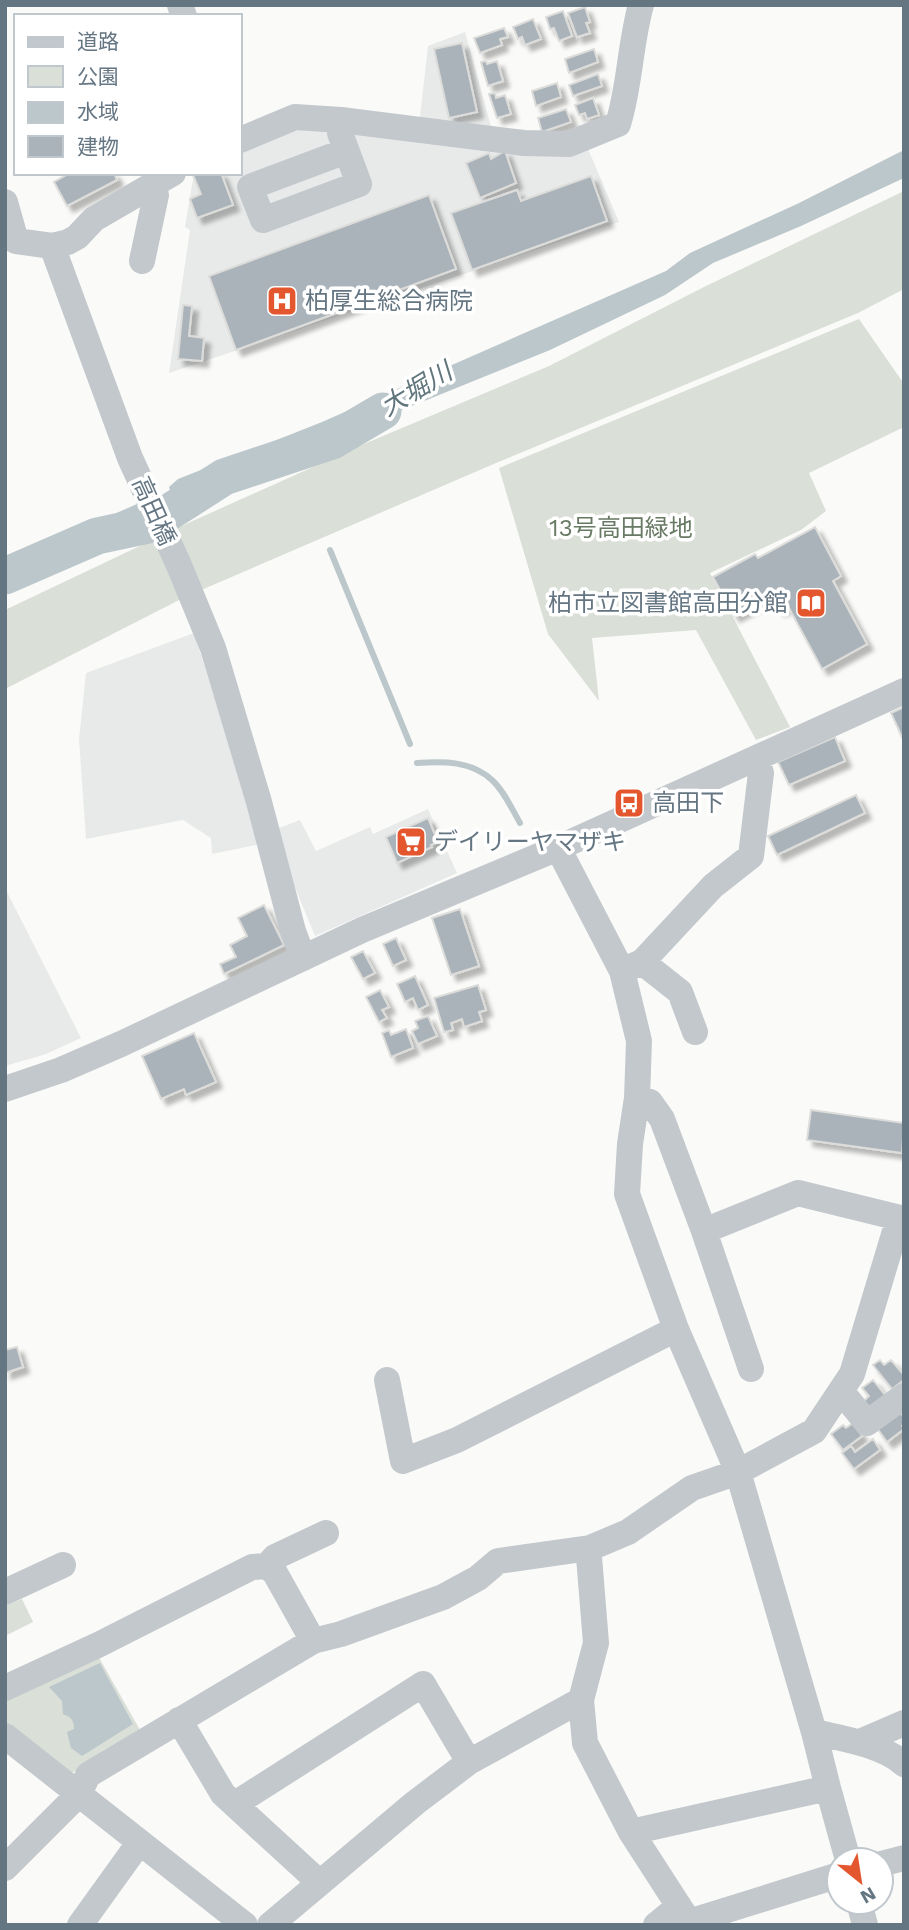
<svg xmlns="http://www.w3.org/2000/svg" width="909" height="1930" font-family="'Work Sans','Noto Sans JP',sans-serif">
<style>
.built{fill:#e8e9e9}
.green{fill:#dadfd7}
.water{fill:#bbc7cb}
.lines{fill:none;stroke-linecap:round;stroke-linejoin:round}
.stream{stroke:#bbc7cb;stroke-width:6}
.river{stroke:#bbc7cb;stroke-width:37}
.building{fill:#aab3b9;stroke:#dcdcda;stroke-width:2;filter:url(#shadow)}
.minor{stroke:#c3c8cc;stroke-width:26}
.labels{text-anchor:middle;stroke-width:7;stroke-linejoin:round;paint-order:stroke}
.poi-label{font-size:24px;fill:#657683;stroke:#fff;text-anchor:start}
.street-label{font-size:24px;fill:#657683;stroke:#fff}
.park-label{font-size:24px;fill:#687a64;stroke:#fff}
.water-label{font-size:26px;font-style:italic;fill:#60757c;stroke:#fff}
</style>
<defs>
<filter id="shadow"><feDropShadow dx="6" dy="6" stdDeviation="2" flood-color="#0004"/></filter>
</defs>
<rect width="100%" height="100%" fill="#fafaf8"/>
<path class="built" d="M465,32L492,130L426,122L420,117L428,46Z
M290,123L586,144L619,222L169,373L190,230L185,227L194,173H240V144Z
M194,633L261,844L212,854L211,838L183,820L86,839L79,739L86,673Z
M428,809L457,873L315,936L291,878L279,828L300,820L316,851L370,827L373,834Z
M5,888L81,1038L46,1054L5,1066Z"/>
<path class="green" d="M904,191V289L858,313L496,463L185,597L5,689V610L186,524L364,444L549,366L704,287Z
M859,319L904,384V427L809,473L826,511L801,530L710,573L790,727L756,740L696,630L592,638L599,701L548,634L499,468Z
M22,1599L33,1622L5,1636V1606Z
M97,1654L140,1730L69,1775L5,1729V1697Z"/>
<path class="water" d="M904,150V178L801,226L713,263L665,295L550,350L249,472L175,505L169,487L178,479L322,422L666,271L690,253L797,204Z
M137,504L152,523L107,536L5,586V562Z
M100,1663L133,1724L82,1756L71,1748L67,1732L74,1729C74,1720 71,1717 63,1714L62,1701L49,1687Z"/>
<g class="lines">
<path class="stream" d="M330,550L410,744
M417,763C444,761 471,761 492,780C504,791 512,809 520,823"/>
<path class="river" d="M5,576L97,536L149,525L224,477L332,441L383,411"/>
</g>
<path class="building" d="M585,7L590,22L586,23L590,33L577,37L568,13Z
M563,11L572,36L559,41L554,28L550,29L546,17Z
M533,19L541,39L525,45L522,37L518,39L513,27Z
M504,28L508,37L500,39L502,45L480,53L474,38Z
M462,43L477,112L449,118L434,49Z
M594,49L598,62L569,73L565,59Z
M486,61L487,64L497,61L503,81L488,86L481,62Z
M598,74L602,86L573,96L569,85Z
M557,83L561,97L536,106L532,91Z
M495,93L496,98L505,95L511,114L497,118L489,94Z
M593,98L599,115L587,119L585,113L579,115L575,105Z
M566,109L571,122L542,132L538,118Z
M505,151L516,183L480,198L466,163L489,153L491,159Z
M70,173H114L117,180L67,206L54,182Z
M198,173H221L233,205L197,218L190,199L201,194L193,175Z
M591,176L607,221L472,270L451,213L517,190L521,201Z
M429,195L456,269L236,350L209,276Z
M183,305L192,306L189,336L204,338L202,361L178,359Z
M815,527L841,576L833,581L867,644L822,669L788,606L779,610L771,596L734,616L713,577L755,554L758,558Z
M904,707V736L902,737L891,713Z
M835,737L845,761L789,785L778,762Z
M856,795L865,813L777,855L768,836Z
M428,818L438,842L431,845L432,847L397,863L386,837Z
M264,905L284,945L224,974L220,964L236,957L230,945L247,936L238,918Z
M460,909L479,966L451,975L432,918Z
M396,938L406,960L393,966L383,944Z
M363,951L375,973L363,979L351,957Z
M415,976L428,1005L418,1010L413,998L405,1002L397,984Z
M478,985L486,1010L479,1012L482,1021L464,1027L462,1019L451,1023L453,1030L444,1032L434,998Z
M380,990L389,1007L382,1010L387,1018L379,1022L366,997Z
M428,1016L437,1036L418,1044L412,1031L418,1028L415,1021Z
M406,1029L413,1048L391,1057L382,1033L389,1030L391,1035Z
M194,1033L216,1082L186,1095L184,1089L161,1099L142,1056Z
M811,1110L904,1123L902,1153L807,1140Z
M17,1347L23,1367L5,1373V1350Z
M880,1360L884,1365L891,1360L904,1375V1380L892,1389L873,1365Z
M873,1380L885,1395L869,1408L863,1402L869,1396L862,1388Z
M899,1411L904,1417V1424L902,1426L904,1429L887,1442L877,1428Z
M853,1423L862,1436L843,1450L831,1434L843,1425L846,1428Z
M873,1439L880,1450L854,1469L842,1453L851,1446L855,1452Z"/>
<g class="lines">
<path class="minor" d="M180,5L184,16
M341,120L340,133L359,184L263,220L250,187L346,151
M240,140L295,117L341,120L524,143L569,144L618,124C630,86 630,44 641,5
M5,202L16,241L52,246L130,458L178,563L213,648L259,802L293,931L303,958
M52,246L68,242L77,237L94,219L173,173
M142,261L156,195L150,186
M558,848L622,971L639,1041L637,1098L630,1144L627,1194L676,1329L738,1472L814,1732L828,1788L848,1860
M642,962L713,886L751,856L761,773L757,759
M626,969L642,962L680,992L695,1032
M5,1089L61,1070L121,1044L362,930L558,848L904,691
M637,1098L650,1102L662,1119L704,1231L798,1193L904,1219
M704,1231L751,1369
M387,1380L403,1461L457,1440L676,1329
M841,1391L867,1423L904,1396
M590,1548L589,1557L596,1643L581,1700L585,1743L631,1832L691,1925
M267,1566L275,1573L313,1641L341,1634L443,1597L478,1578L498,1561L590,1548L628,1532L692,1488L738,1472L814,1431L852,1374L899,1218
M5,1592L63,1565
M5,1688L98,1645L252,1567L267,1566L275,1557L326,1533
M179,1720L223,1794L320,1883
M814,1732C841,1738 883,1745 904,1764
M5,1736L245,1925
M860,1742L904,1723
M235,1804L423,1684L469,1762
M631,1832L828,1788
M881,1864L904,1858
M5,1868L79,1794L88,1775L313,1641
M859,1902L865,1925
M689,1922L839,1875
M80,1925L139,1843
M270,1925L415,1803L469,1762L581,1700
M656,1925L679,1906"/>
</g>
<defs>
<g id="hospital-square" transform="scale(1.575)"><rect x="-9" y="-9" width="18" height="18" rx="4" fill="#e4572e" stroke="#fff"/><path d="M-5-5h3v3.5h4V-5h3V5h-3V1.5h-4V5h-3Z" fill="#fff"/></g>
<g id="library-square" transform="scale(1.575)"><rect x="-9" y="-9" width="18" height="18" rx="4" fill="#e4572e" stroke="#fff"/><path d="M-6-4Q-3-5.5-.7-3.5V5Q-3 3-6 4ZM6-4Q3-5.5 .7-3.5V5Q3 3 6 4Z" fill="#fff"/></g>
<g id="bus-square" transform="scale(1.575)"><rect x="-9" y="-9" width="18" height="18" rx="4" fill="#e4572e" stroke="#fff"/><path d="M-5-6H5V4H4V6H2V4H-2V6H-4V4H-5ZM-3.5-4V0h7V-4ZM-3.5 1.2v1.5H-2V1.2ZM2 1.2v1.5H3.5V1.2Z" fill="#fff"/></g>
<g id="supermarket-square" transform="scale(1.575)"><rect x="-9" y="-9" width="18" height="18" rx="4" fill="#e4572e" stroke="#fff"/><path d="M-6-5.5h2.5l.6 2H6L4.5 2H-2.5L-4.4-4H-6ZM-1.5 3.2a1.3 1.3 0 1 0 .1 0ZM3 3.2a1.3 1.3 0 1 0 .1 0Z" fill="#fff"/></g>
</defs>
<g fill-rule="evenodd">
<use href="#hospital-square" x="282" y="301"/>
<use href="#library-square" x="811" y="603"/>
<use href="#bus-square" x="629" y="803"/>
<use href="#supermarket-square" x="411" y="842"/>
</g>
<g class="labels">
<g class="poi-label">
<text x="305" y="309">柏厚生総合病院</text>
<text x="788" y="611" text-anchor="end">柏市立図書館高田分館</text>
<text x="652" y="811">高田下</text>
<text x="434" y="850">デイリーヤマザキ</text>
</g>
<g class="street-label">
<text transform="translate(154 511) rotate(66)" y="8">高田橋</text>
</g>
<g class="park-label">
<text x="621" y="536">13号高田緑地</text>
</g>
<g class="water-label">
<text transform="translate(416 389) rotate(-31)" y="9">大堀川</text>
</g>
</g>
<rect width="909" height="1930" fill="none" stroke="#657683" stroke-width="14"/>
<rect x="14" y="14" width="228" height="161" fill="#ffffff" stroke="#c1c8cd" stroke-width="2"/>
<rect x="28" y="37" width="35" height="10" fill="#c3c8cc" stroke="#c1c8cd" stroke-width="2"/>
<text x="77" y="49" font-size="21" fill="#657683">道路</text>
<rect x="28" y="66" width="35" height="21" fill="#dadfd7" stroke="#c1c8cd" stroke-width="2"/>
<text x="77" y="84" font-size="21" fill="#657683">公園</text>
<rect x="28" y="102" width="35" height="21" fill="#bbc7cb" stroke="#c1c8cd" stroke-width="2"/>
<text x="77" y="119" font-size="21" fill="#657683">水域</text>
<rect x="28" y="136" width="35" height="21" fill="#aab3b9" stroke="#c1c8cd" stroke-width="2"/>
<text x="77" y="154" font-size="21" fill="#657683">建物</text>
<g transform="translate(860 1881) rotate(150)"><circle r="33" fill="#ffffff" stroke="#c1c8cd" stroke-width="2"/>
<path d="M0-5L12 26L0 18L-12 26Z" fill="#e4572e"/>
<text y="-10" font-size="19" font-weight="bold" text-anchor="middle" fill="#657683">N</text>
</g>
</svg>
